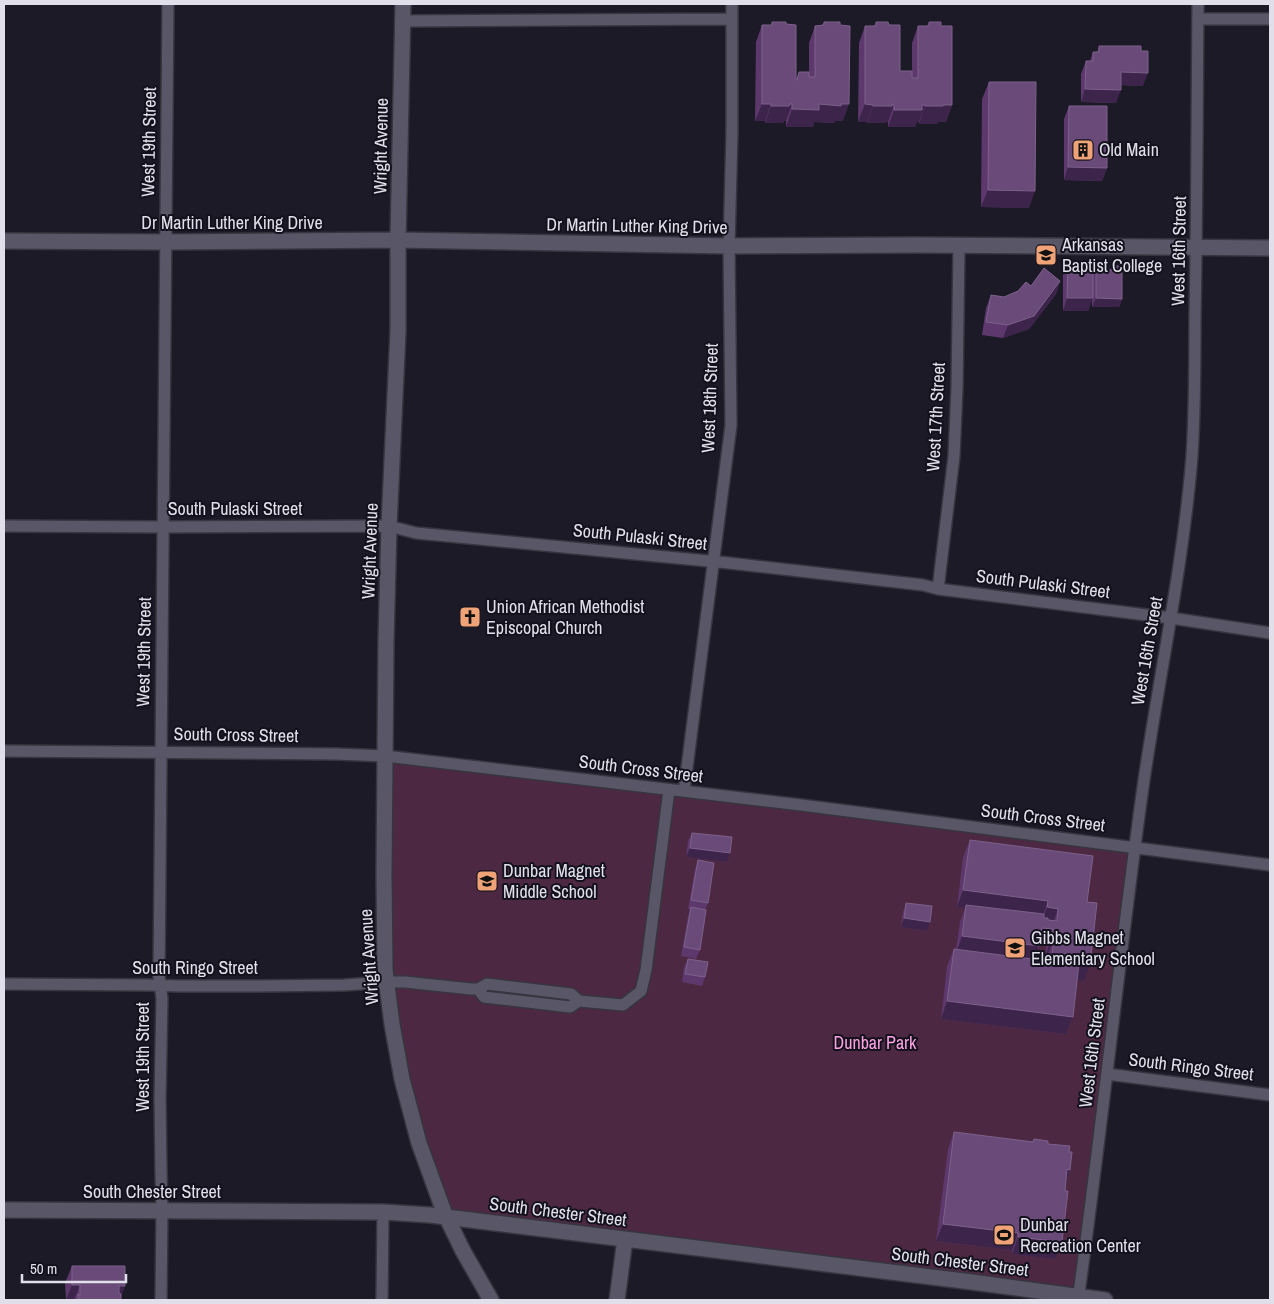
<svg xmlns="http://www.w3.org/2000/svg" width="1274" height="1304" font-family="'Archivo Narrow',sans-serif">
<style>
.green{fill:#4d2842}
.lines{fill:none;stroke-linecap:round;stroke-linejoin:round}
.street-casing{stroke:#37353f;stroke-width:14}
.secondary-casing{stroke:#37353f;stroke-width:18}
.street{stroke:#595767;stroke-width:11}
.secondary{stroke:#595767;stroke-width:15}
.wall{fill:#5c386c;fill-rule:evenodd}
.shaded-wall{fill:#3c244a}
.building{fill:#6a4a79;stroke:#7d618b}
.labels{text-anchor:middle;stroke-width:4;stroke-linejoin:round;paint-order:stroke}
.street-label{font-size:18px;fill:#e1e0ea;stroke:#13111d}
.poi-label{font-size:18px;fill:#e1e0ea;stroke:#13111d;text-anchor:start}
.park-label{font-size:18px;fill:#fca2e1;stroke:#13111d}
</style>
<rect width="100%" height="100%" fill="#1c1a27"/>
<path class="green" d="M385,756L1135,847L1078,1297L447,1217L407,1097L387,982Z"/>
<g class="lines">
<g class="street-casing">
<path id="street" d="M1198,19H1270
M403,21L731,19
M4,526L163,527L389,526L416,533L729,563L923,585L938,589L1171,618L1270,633
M938,589L954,456L957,388L959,246
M4,751L336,754L385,756L801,805L1270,865
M684,791L731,425L729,246L732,132V4
M4,984L148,985L178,986H260L344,985L387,982H405L471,989H478L487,984L571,994L579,1001L623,1005L641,991L646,970L669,790
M478,989L484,997L570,1007L579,1001
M1107,1074L1270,1095
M161,1300L162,1211L161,1171L160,1098L162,999L159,976L168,4
M382,1300L383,1212
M1078,1300C1102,1129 1119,958 1143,787C1159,676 1183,567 1192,456C1195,410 1195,364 1195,318C1197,214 1197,109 1198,4"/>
</g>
<g class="secondary-casing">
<path id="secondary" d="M403,4L398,240V331L389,526L386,642L384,874L385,970L392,1024L402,1079L419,1143L444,1212L463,1251L491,1300
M4,241L165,242L398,240L729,246L917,245L1270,248
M4,1210L383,1212L430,1215L972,1282L1105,1300
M617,1300L625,1239"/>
</g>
<use href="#street" class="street"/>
<use href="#secondary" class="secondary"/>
</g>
<path class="wall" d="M772,22L796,80L799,72L809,77V43L815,26L822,25L824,22L843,121H835V123L814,122L813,127H786V121H784L783,123H765V121H755L756,42L762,25H771Z
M876,22L889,25L900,71H912V43L918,26H927L929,22L941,26L952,105L946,122H938L937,124H919V122H917L915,127H888V122H886V123H867V122H858L859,43L865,26H874Z
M1099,46L1143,86L1121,85L1116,103L1081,102V74L1086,61H1090L1093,52H1097Z
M989,82L1029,208L981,207L982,99Z
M1069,106L1107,168L1102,181L1064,180V119Z
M1068,262L1093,275L1096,267L1106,270H1110L1112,266L1122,299L1119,307H1092V299L1088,311H1063V275Z
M1060,281L1056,294L1029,329L1003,338L982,335L986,308L991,295L1004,297L1031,286Z
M692,833L727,862L686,857L688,841Z
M970,840L1087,902L1084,981L1077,980L1073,1017L1066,1034L941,1019L947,966L954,949H956L960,922L965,908L957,907L963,857ZM1039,946H1046V954H1048V955L1041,954L1039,959H1035Z
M698,860L708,903L705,910L700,950L696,959L681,956L688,916L690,909H688L695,869Z
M906,903L927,931L901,927L903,912Z
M688,959L705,977L702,986L682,982L684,967Z
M954,1132L1033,1142L1034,1139L1048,1144L1069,1152L1070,1170L1066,1181L1055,1259L1012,1254V1250L936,1241L948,1149Z
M72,1266L121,1299V1300H66L65,1283Z"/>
<path class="shaded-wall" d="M1121,72L1148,73L1143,86L1116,85Z
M1085,89L1121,90L1116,103L1081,102Z
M762,104H771L765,121H755Z
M790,104H792L786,121H784L783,123H765L771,106Z
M819,104H849L843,121H835V123L814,122L813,127H786L792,109Z
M865,104L873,105L867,122H858Z
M894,105L888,122H886V123H867L873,106Z
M922,105H925L919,122H917L915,127H888L894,110Z
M943,105H952L946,122H938L937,124H919L925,106Z
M1068,167L1107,168L1102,181L1064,180Z
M988,190L1035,191L1029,208L981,207Z
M1060,281L1056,294L1029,329L1003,338L1008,325Z
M1067,298H1093L1088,311H1063Z
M1096,298L1122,299L1119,307H1092Z
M690,848L730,853L727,862L686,857Z
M963,890L1048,901L1042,918L966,905L965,908L957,907Z
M1047,907L1058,909L1052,926L1041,924Z
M904,918L930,922L927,931L901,927Z
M1042,928L1053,929L1046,946L1035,945Z
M962,936L1039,946L1033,963L956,954Z
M1052,936L1054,937L1048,954H1046Z
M1079,963L1090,964L1084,981L1073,980Z
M947,1001L1073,1017L1066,1034L941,1019Z
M1067,1169L1070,1170L1064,1187Z
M943,1224L1018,1233L1012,1250L936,1241Z
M1018,1237L1062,1242L1055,1259L1012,1254Z
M72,1285H80L74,1300H66Z
M119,1286H125L120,1300H114Z"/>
<path class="building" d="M772,22H786V24L796,25V80H797L799,72H809V77H815V26L824,25V22H840V25L850,26L849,104H841V106L819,104V110L792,109V104H790L789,106H771V104H762V25H772Z
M876,22H888L889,25H900V71H912V78H918V26H929V22H941V26H952V105H943V106H925V105H922V110H894V105L892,104V106H873V105L865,104V26H876Z
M1099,46H1141V51H1148V73L1121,72V90L1085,89L1086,61H1093V52H1099Z
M989,82H1036L1035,191L988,190Z
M1069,106H1107V168L1068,167Z
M1068,262H1093V298H1067Z
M1112,266H1122V299L1096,298V267H1106V270H1112Z
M1044,268L1060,281L1034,316L1008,325L986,322L991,295L1004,297L1018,291L1026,282L1031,286Z
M692,833L732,837L730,853L690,848Z
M970,840L1093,856L1087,902L1097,903L1090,964L1079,963L1073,1017L947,1001L954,949L1040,960L1041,954L1052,956L1054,937L1052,936L1053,929L1042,928L1039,946L962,936L966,905L1044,914V918H1048V920L1057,921L1058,909L1047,907L1048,901L963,890Z
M698,860L714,863L708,903L691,900Z
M906,903L932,906L930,922L904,918Z
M691,907L706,910L700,950L684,947Z
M688,959L708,962L705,977L685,974Z
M954,1132L1033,1142L1034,1139L1048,1141V1144L1070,1146L1069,1152H1072L1070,1170L1067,1169L1065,1191H1068L1062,1242L1018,1237V1233L943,1224Z
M72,1266H125V1286H119V1293L121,1294V1300H78V1294L80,1295V1285H72Z"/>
<defs>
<g id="building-square" transform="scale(1.125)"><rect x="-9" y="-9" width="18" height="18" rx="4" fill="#efa377" stroke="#13111d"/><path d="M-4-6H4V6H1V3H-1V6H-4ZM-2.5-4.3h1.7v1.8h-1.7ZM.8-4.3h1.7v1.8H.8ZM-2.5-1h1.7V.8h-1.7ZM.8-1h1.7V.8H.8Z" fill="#111"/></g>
<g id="university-square" transform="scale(1.125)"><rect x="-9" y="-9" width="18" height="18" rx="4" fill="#efa377" stroke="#13111d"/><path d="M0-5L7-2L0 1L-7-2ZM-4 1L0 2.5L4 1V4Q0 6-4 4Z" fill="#111"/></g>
<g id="church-square" transform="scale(1.125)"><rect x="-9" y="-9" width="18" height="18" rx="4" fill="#efa377" stroke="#13111d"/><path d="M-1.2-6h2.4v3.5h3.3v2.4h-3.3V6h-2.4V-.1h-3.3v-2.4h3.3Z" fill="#111"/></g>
<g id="school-square" transform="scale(1.125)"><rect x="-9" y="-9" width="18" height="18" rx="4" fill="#efa377" stroke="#13111d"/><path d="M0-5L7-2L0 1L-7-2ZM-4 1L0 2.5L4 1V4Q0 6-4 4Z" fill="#111"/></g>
<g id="stadium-square" transform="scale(1.125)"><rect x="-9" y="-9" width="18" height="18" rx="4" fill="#efa377" stroke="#13111d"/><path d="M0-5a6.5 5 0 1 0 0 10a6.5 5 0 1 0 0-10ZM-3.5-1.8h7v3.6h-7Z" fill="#111"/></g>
</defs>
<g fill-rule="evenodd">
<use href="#building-square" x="1083" y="150"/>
<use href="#university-square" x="1046" y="255"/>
<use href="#church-square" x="470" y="617"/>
<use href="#school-square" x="487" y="881"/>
<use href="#school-square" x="1015" y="948"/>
<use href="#stadium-square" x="1004" y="1235"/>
</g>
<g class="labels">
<g class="street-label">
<text transform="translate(149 142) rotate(-89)" y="6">West 19th Street</text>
<text transform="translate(381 146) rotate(-89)" y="6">Wright Avenue</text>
<text x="232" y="229">Dr Martin Luther King Drive</text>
<text transform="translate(637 226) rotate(1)" y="6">Dr Martin Luther King Drive</text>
<text transform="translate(1179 251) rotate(-89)" y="6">West 16th Street</text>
<text transform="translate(710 398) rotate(-88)" y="6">West 18th Street</text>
<text transform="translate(936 417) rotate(-87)" y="6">West 17th Street</text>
<text x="235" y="515">South Pulaski Street</text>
<text transform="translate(640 537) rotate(6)" y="6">South Pulaski Street</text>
<text transform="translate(370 551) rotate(-88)" y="6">Wright Avenue</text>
<text transform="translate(1043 584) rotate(7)" y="6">South Pulaski Street</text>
<text transform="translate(1147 651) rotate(-80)" y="6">West 16th Street</text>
<text transform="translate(144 652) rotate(-89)" y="6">West 19th Street</text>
<text transform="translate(236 735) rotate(1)" y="6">South Cross Street</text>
<text transform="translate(641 769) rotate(7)" y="6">South Cross Street</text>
<text transform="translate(1043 818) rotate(7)" y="6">South Cross Street</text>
<text transform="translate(369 957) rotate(-94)" y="6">Wright Avenue</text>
<text x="195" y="974">South Ringo Street</text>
<text transform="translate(1092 1053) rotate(-83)" y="6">West 16th Street</text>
<text transform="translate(143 1057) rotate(-90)" y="6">West 19th Street</text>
<text transform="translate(1191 1067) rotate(7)" y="6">South Ringo Street</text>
<text x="152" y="1198">South Chester Street</text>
<text transform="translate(558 1212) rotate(7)" y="6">South Chester Street</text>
<text transform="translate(960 1262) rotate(7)" y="6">South Chester Street</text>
</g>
<g class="poi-label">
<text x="1099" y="156">Old Main</text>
<text x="1062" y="251">Arkansas<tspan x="1062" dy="21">Baptist College</tspan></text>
<text x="486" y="613">Union African Methodist<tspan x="486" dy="21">Episcopal Church</tspan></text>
<text x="503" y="877">Dunbar Magnet<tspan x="503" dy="21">Middle School</tspan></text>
<text x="1031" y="944">Gibbs Magnet<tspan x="1031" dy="21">Elementary School</tspan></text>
<text x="1020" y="1231">Dunbar<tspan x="1020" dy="21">Recreation Center</tspan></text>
</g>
<g class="park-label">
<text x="875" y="1049">Dunbar Park</text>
</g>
</g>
<rect width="1274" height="1304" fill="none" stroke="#e1e0ea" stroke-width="10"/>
<path d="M22 1274v8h104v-8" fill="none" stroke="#e1e0ea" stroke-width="2.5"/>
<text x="30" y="1274" font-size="15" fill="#e1e0ea" stroke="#13111d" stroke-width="4" paint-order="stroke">50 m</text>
</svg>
